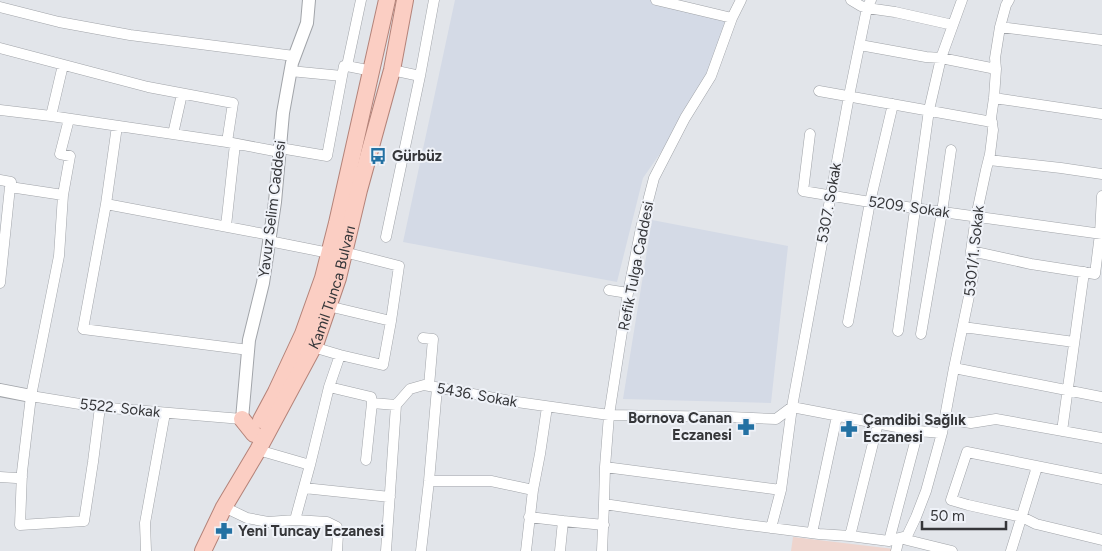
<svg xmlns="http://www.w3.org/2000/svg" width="1102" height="551" font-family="Figtree,sans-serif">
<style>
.built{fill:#d4dae6}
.education{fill:#eed4cd}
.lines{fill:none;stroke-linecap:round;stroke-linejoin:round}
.minor-casing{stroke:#a1a4a9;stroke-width:11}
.tertiary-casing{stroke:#a1a4a9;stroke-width:14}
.primary-casing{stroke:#b48379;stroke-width:18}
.minor{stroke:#fff;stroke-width:10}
.tertiary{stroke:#fff;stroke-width:12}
.primary{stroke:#fbcec3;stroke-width:16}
.labels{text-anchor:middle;stroke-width:4;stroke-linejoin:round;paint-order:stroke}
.poi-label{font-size:15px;font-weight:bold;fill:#353639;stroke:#eff2f8;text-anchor:start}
.street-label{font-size:15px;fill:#353639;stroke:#eff2f8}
</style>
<rect width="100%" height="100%" fill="#e2e5ea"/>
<path class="built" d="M455,0H653L729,16L696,102L643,178L617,282L403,242Z
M652,220L788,246L771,403L623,399Z"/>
<path class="education" d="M793,537L894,549L893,551H791Z"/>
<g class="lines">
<g class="minor-casing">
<path id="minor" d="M656,0L732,18
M851,0L861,6L867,8L895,12L953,25
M0,7L59,22L130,35L294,56
M1000,27L1102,40
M860,45L926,57L941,58L996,69
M0,48L148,87L233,103L227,142L280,152
M347,66L372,71
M392,70L420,76
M290,71L342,76
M819,91L992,122
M994,98L1102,114
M0,110L51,116L227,142
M51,116L63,65
M69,119L60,154L70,156L63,195L59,256L31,396L22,472L20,525L84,521L93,462L100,407
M117,126L106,204L270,235
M173,134L182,94
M810,134L803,191L870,202L1102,234
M280,148L327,156L342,76L344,66H347L361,0
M989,160L1061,168L1102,174
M0,180L11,182L10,187L63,195
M106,204L83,329L249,350
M226,226L235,144
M386,237L420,76L434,0
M269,241L329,253
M971,251L1031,264L1095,274L1100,234L1102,196
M0,283L10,187
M609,290L628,293
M328,306L391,321L399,266L344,252
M848,322L870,202L893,104
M963,327L1074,342
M898,331L929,110L941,58L962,0
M921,334L942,212L951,150
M423,338L433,339L429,386
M313,347L340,355L329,387L371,397L372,403L396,405L410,389L424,385L517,402L609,415L730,417L776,419L792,407L918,431L942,433
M340,355L383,365L391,321
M954,368L1102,397
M31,396L98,407L242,419
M945,419L971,423L996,419L1102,438
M1062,431L1084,272
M258,450L310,465
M366,460L372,403
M605,467L781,490
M0,477L16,478L22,477
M1102,479L967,452L951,500L968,505L1022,517L1036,524L1102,540
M429,481H491L533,490
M304,488L390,497
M604,504L740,524L819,534L850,536L889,541L899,538L952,551
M224,507L247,518L268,522L295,520L310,465L329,387
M529,517L563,521
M295,520L327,522L337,527L338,534L337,551
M771,528L781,490L792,407L849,96L867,8L871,0
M812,533L837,416
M850,536L878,423
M889,541L918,431
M146,551L145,523L165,413
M386,551L396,405
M421,551L429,481L437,388
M526,551L533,490L540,454L547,407
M560,551L563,521L604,525
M602,551L604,504L605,467L609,415L628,293L641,228L654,178L685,118L711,76L732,18L741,0
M896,551L899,538L907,536L916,517L926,491L942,433L954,368L973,277L971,251L976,217L986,170L990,154L993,130L991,118L994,98L996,69L995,58L1000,27L1006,5L1009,0
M1011,551L1037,467"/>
</g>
<g class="tertiary-casing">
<path id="tertiary" d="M0,390L31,396
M242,419L249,340L263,283L275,202L283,113L292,63L307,23L309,0"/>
</g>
<g class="primary-casing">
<g id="primary">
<path d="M242,419L254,434"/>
<path d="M261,420L276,392L303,334L323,278L337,223L387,0"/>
<path id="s1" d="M203,551L224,507L258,450L316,342L338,278L359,190L392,70L405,0"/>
</g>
</g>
<use href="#minor" class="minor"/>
<use href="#tertiary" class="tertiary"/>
<use href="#primary" class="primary"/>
</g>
<defs>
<g id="bus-bare" transform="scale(1.35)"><path d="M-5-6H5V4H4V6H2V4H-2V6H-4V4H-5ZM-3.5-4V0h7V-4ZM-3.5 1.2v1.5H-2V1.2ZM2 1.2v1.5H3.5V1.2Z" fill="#2371a3" stroke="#eff2f8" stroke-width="2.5" paint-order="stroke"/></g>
<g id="pharmacy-bare" transform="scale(1.35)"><path d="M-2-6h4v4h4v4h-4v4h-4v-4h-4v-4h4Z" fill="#2371a3" stroke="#eff2f8" stroke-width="2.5" paint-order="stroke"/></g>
</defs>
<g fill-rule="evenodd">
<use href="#bus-bare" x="378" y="156"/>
<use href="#pharmacy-bare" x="746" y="427"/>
<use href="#pharmacy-bare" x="849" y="429"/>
<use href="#pharmacy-bare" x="224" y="531"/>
</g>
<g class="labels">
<g class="poi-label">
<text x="392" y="161">Gürbüz</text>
<text x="732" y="423" text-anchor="end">Bornova Canan<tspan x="732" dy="17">Eczanesi</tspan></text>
<text x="863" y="425">Çamdibi Sağlık<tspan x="863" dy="17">Eczanesi</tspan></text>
<text x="238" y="536">Yeni Tuncay Eczanesi</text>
</g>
<g class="street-label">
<text transform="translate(829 203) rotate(-80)" y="5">5307. Sokak</text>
<text transform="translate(909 207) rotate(8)" y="5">5209. Sokak</text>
<text transform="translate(272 209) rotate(-83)" y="5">Yavuz Selim Caddesi</text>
<text transform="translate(974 251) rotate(-84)" y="5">5301/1. Sokak</text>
<text transform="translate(636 266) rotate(-79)" y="5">Refik Tulga Caddesi</text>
<text dy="5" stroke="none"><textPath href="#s1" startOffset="295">Kamil Tunca Bulvarı</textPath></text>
<text transform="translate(477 395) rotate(10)" y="5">5436. Sokak</text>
<text transform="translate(120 408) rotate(6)" y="5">5522. Sokak</text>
</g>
</g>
<path d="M922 521v8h84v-8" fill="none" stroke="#353639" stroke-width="2.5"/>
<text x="930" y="521" font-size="15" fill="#353639" stroke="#eff2f8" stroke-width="4" paint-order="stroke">50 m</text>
</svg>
